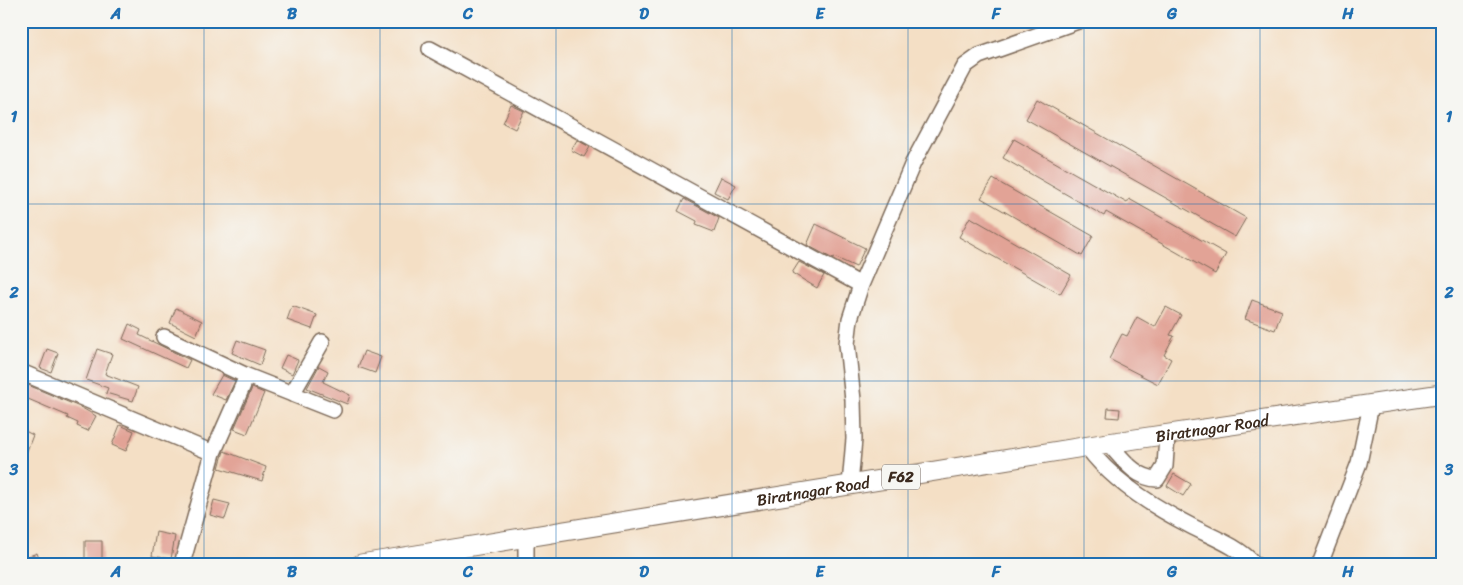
<svg xmlns="http://www.w3.org/2000/svg" width="1463" height="585" font-family="Sriracha,sans-serif">
<style>
.building{fill:#e2a396}
.lines{fill:none;stroke-linecap:round;stroke-linejoin:round}
.minor-casing{stroke:#7c6958;stroke-width:18}
.major-casing{stroke:#7c6958;stroke-width:21}
.minor{stroke:#fff;stroke-width:15}
.major{stroke:#fff;stroke-width:19}
.grid{fill:none;stroke:#1f6fb2;stroke-width:1;stroke-opacity:0.55}
.labels{text-anchor:middle;stroke-width:4.5;stroke-linejoin:round;paint-order:stroke}
.shield{fill:#f6f6f2;stroke:#73675e;stroke-width:1}
.shield-label{font-size:15px;font-weight:bold;fill:#3b2a1e}
.street-label{font-size:16px;fill:#3b2a1e;stroke:#f6f6f2}
.neatline{fill:none;stroke:#1f6fb2;stroke-width:2}
.grid-label{font-size:16px;text-anchor:middle;font-weight:bold;fill:#1f6fb2}
</style>
<rect width="100%" height="100%" fill="#f6f6f2"/>
<filter id="ink" filterUnits="userSpaceOnUse"><feTurbulence type="fractalNoise" baseFrequency=".02" numOctaves="2"/><feDisplacementMap in="SourceGraphic" scale="10" xChannelSelector="R" yChannelSelector="G"/><feConvolveMatrix kernelMatrix="1 2 1 2 8 2 1 2 1" color-interpolation-filters="sRGB"/></filter>
<filter id="wash" filterUnits="userSpaceOnUse"><feTurbulence type="fractalNoise" baseFrequency=".0096" numOctaves="4" result="noise"/><feDisplacementMap in="SourceGraphic" scale="20" xChannelSelector="R" yChannelSelector="G"/><feGaussianBlur stdDeviation="1.12" result="paint"/><feColorMatrix in="noise" values="0 0 0 0 0 0 0 0 0 0 0 0 0 0 0 0 0 1.4 0 .05"/><feComposite in="paint" operator="in"/></filter>
<g filter="url(#wash)">
<rect width="100%" height="100%" fill="#f4dfc5"/>
<g id="blocks">
<path class="building" d="M1037,99L1246,218L1235,237L1026,119Z
M511,105L524,111L515,129L503,123Z
M1014,139L1127,203L1129,199L1226,254L1215,274L1106,212L1104,216L1003,158Z
M577,140L590,147L584,157L571,150Z
M721,177L736,185L728,199L714,192Z
M993,179L1093,236L1082,256L981,198Z
M684,199L719,218L714,232L696,225L697,221L678,211Z
M970,217L1071,275L1060,294L959,237Z
M816,224L865,248L856,267L834,257L833,259L807,245Z
M799,262L824,275L817,288L792,273Z
M1252,300L1282,311L1275,330L1245,319Z
M292,306L317,315L312,329L287,320Z
M1166,307L1181,315L1170,335L1174,336L1164,355L1171,359L1158,384L1109,359L1122,334L1127,336L1137,317L1155,327Z
M176,308L202,321L196,336L170,323Z
M129,324L141,330L139,335L190,360L186,368L123,339Z
M237,340L265,350L260,365L232,353Z
M47,349L58,353L51,372L40,368Z
M97,349L112,354L105,374L138,387L133,401L106,393L108,388L86,380Z
M364,351L381,357L375,373L358,367Z
M286,355L298,360L292,374L280,368Z
M319,366L328,371L323,382L350,395L347,404L307,388Z
M222,375L235,381L226,400L211,394Z
M21,382L82,408L96,416L88,431L77,426L78,423L67,418L68,416L21,396Z
M252,388L264,393L247,434L234,429Z
M1108,408L1120,409L1119,418L1107,417Z
M120,425L134,431L126,451L112,445Z
M25,431L33,435L22,464L21,435L23,436Z
M224,451L266,467L262,481L219,468Z
M1174,474L1191,484L1183,496L1167,486Z
M214,500L230,504L225,519L210,515Z
M156,532L175,536L171,559L152,556Z
M85,541H102V564H85Z
M37,553L41,564H21V559Z"/>
</g>
</g>
<g filter="url(#ink)">
<use href="#blocks" fill-opacity="0" stroke="#7c6958" stroke-width="1"/>
<g class="lines">
<g class="minor-casing">
<path id="minor" d="M430,49L861,285
M164,337L247,376L333,410
M21,372L213,453
M292,394L322,342
M1108,443C1122,458 1135,478 1157,479L1165,466L1167,436
M1088,448C1113,482 1154,507 1191,526C1212,537 1238,546 1254,564
M850,485L854,439L853,400L847,344L850,319L861,285L913,163L965,66L979,56L1078,21
M526,538V564
M182,564L213,453L247,376
M1320,564L1359,463L1371,405"/>
</g>
<g class="major-casing">
<g id="major">
<path id="s1" d="M361,564L1108,443L1442,394"/>
</g>
</g>
<use href="#minor" class="minor"/>
<use href="#major" class="major"/>
</g>
</g>
<path class="grid" d="M204,21V564M380,21V564M556,21V564M732,21V564M908,21V564M1084,21V564M1260,21V564M21,204H1442M21,381H1442"/>
<g class="labels">
<rect class="shield" x="882" y="464.5" width="38" height="25" rx="4"/>
<g class="shield-label">
<text x="901" y="482">F62</text>
</g>
<g class="street-label">
<text dy="6" stroke="none"><textPath href="#s1" startOffset="862">Biratnagar Road</textPath></text>
<text dy="6" stroke="none"><textPath href="#s1" startOffset="458">Biratnagar Road</textPath></text>
</g>
</g>
<rect width="1463" height="585" fill="none" stroke="#f6f6f2" stroke-width="55"/>
<rect x="28" y="28" width="1408" height="530" class="neatline"/>
<g class="grid-label">
<text x="116" y="19">A</text>
<text x="292" y="19">B</text>
<text x="468" y="19">C</text>
<text x="644" y="19">D</text>
<text x="820" y="19">E</text>
<text x="996" y="19">F</text>
<text x="1172" y="19">G</text>
<text x="1348" y="19">H</text>
<text x="14" y="122">1</text>
<text x="1449" y="122">1</text>
<text x="14" y="298">2</text>
<text x="1449" y="298">2</text>
<text x="14" y="475">3</text>
<text x="1449" y="475">3</text>
<text x="116" y="577">A</text>
<text x="292" y="577">B</text>
<text x="468" y="577">C</text>
<text x="644" y="577">D</text>
<text x="820" y="577">E</text>
<text x="996" y="577">F</text>
<text x="1172" y="577">G</text>
<text x="1348" y="577">H</text>
</g>
</svg>
